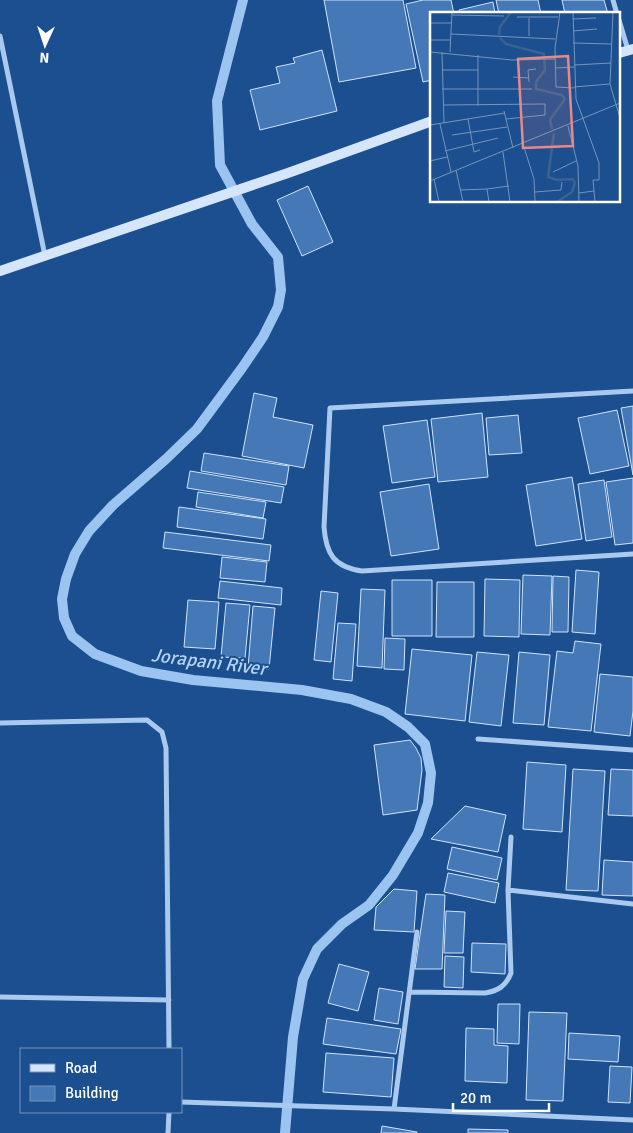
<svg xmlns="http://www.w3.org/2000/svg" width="633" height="1133" font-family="Signika,sans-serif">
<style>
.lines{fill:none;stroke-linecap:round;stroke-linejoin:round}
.stream{stroke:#9cc4f0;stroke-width:10}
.building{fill:#4478b7;stroke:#cfe3fa}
.street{stroke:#a9c9ee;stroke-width:5}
.secondary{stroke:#d6e6fa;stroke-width:10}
.labels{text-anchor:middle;stroke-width:4;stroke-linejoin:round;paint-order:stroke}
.water-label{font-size:19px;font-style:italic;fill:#b5d3f5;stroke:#1b4f8f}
.inset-river{fill:none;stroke:#3c6290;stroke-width:2.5}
.inset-road{fill:none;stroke:#7695bc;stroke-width:1}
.view{fill:#e88989;fill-opacity:0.15;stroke:#e88989;stroke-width:2.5}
.inset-edge{fill:none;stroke:#fff;stroke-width:2.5}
</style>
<rect width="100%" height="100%" fill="#1b4f8f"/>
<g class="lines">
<path class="stream" d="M243,0L217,101L220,165L252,224L278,257L281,290L278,307L263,337L242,368L197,429L166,459L113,505L89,531L75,554L66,579L62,599L64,618L72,636L95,654L141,671L193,680L302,690L351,699L386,712L408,727L425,744L431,773L428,803L418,833L393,875L369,905L342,924L317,949L303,979L293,1037L285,1133"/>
</g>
<path class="building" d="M324,0H403L416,68L339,82Z
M423,0H451L454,14H432V80L423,82L406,4Z
M496,0H538L541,14H499Z
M562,0H604L608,14H565Z
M493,2L495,14H460L459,10Z
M322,50L337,111L260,130L250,90L280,83L276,67L295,63L293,58Z
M308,186L333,242L302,256L277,200Z
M254,393L277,398L273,417L313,425L304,468L242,456Z
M633,406V475L621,408Z
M617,410L629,466L590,474L578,418Z
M482,413L488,477L438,482L431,419Z
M518,415L522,453L489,455L486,418Z
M427,420L435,477L392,483L383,426Z
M204,453L289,466L286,485L201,471Z
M190,471L284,487L281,503L187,488Z
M572,477L582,539L536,546L526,485Z
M633,478V543L615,545L606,482Z
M604,480L612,537L586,541L578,484Z
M429,484L439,549L391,556L380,492Z
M198,492L266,502L263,518L196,507Z
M179,507L266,519L263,539L177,527Z
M165,532L271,545L269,561L163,548Z
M222,557L267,562L265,582L220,578Z
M576,570L599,572L595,634L572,632Z
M523,575L552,576L550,635L521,634Z
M553,576L569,577L568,632H552Z
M485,579L520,580L519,637L484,636Z
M392,580H432V636H392Z
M220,581L282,588L281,605L218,598Z
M437,582H474V637H436Z
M361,589L385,590L382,668L357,666Z
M321,591L338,593L331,662L314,660Z
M188,600L219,602L215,649L184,647Z
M226,603L250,605L245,658L221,657Z
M253,606L275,608L269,669L248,668Z
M338,623L356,624L352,681L333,679Z
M385,638L405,639L404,670L384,669Z
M575,641L601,644L591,731L548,727L557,651L573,653Z
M412,649L472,655L465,721L405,714Z
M477,652L509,655L501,726L469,722Z
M519,652L550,655L544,725L513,723Z
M600,674L633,677V711L630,736L594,732Z
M410,740L416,748L421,758L422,770L417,810L383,815L374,745Z
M527,762L566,765L562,832L523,829Z
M573,769L605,771L598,891L566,890Z
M611,769L633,770V816L608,815Z
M465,806L506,815L498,852L431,839Z
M452,847L502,858L497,880L447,869Z
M604,860L633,862V896L602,895Z
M448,873L499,883L495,903L444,892Z
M394,889L417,891L414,932L374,930L376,907Z
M426,894L445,895L442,969H415Z
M446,911L465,912L463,953H444Z
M472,943L506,944L505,974L471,972Z
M445,956L464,957L463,988L444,987Z
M339,964L369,972L358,1011L328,1003Z
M379,988L403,992L398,1024L374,1020Z
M498,1004H520L519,1044L497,1043Z
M529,1012L567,1013L563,1101L526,1100Z
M327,1018L401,1029L396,1054L323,1044Z
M466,1028L494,1029V1045L508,1046L507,1083L465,1081Z
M569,1033L620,1036L618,1062L568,1059Z
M326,1053L394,1058L391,1097L323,1092Z
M610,1066L632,1067L630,1103L608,1102Z
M382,1126L417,1132V1133H381Z
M468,1129L508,1130V1133H468Z"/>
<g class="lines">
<path class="street" d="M613,0L617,14
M619,20L628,50
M0,36L45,256
M633,391L330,408L324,527C326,554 334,567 362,571L633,554
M0,723L147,720L162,732L166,748L169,1049
M478,739L633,750
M508,890L633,904
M410,992L485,993C498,991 506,986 511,973L508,890L511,837
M0,997L169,1000
M181,1102L394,1109L633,1120
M394,1109L417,932
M168,1133L169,1112"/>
<path class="secondary" d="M619,53L633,49
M0,271L288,173L432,121"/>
</g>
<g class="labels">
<g class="water-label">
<text transform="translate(209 661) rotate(7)" y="7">Jorapani River</text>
</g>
</g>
<g transform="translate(430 12)">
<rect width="190" height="190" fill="#1b4f8f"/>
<path class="inset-river" d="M69,23L70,15L81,0M70,26L76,32L114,42L115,58L106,70V77L132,83L135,87L120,108L122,117M124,121L118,165L127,168L143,167L145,171L142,180L127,190"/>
<path class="inset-road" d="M130,0L125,36L126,75L144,76M143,0L146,87L169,151V168H163L165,190M183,0L180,72L190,106M22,3L74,4M87,5H128M99,6V24M143,7L166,6M0,11H22M143,19L167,17M21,22L125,27M0,28H21M143,31L181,32M0,40L82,48L125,47M12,40L14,111M20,40L22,0M48,43V94M144,53L181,51M125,56L144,55M12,58H48M190,62V81M83,65L99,66M99,70L98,58L106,57M144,75L180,72M12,77H102M13,93L115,92V103L76,107M74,99L83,136M38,107L44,140L50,138M10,112L21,160M0,113L75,101M138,114L148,154L149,190M22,123L77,115M93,132L104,167L105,190M15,139L68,126M73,140L80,190M0,149L17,145M26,158L33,190M123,160L146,149M4,167L9,190M0,169L190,91M30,178L57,177M105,180L131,178L132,170M149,181L164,179M59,190L57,177L79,174"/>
<path class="view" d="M138,44L143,134L93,136L88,47Z"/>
<rect width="190" height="190" class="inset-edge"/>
</g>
<rect x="20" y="1048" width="162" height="65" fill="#1b4f8f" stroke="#7695bc"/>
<rect x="30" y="1064" width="25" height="8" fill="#d6e6fa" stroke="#7695bc"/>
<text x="65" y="1073" font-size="15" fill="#ffffff">Road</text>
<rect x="30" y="1086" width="25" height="15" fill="#4478b7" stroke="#7695bc"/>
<text x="65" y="1098" font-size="15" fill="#ffffff">Building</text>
<g transform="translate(45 45) rotate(183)" stroke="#1b4f8f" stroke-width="4" paint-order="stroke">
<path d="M0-4L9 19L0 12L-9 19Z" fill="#ffffff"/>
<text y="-8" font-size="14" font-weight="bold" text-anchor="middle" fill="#ffffff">N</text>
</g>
<path d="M453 1103v8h96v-8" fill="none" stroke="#ffffff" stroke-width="2.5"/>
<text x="460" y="1103" font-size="15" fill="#ffffff" stroke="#1b4f8f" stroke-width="4" paint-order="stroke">20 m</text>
</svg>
